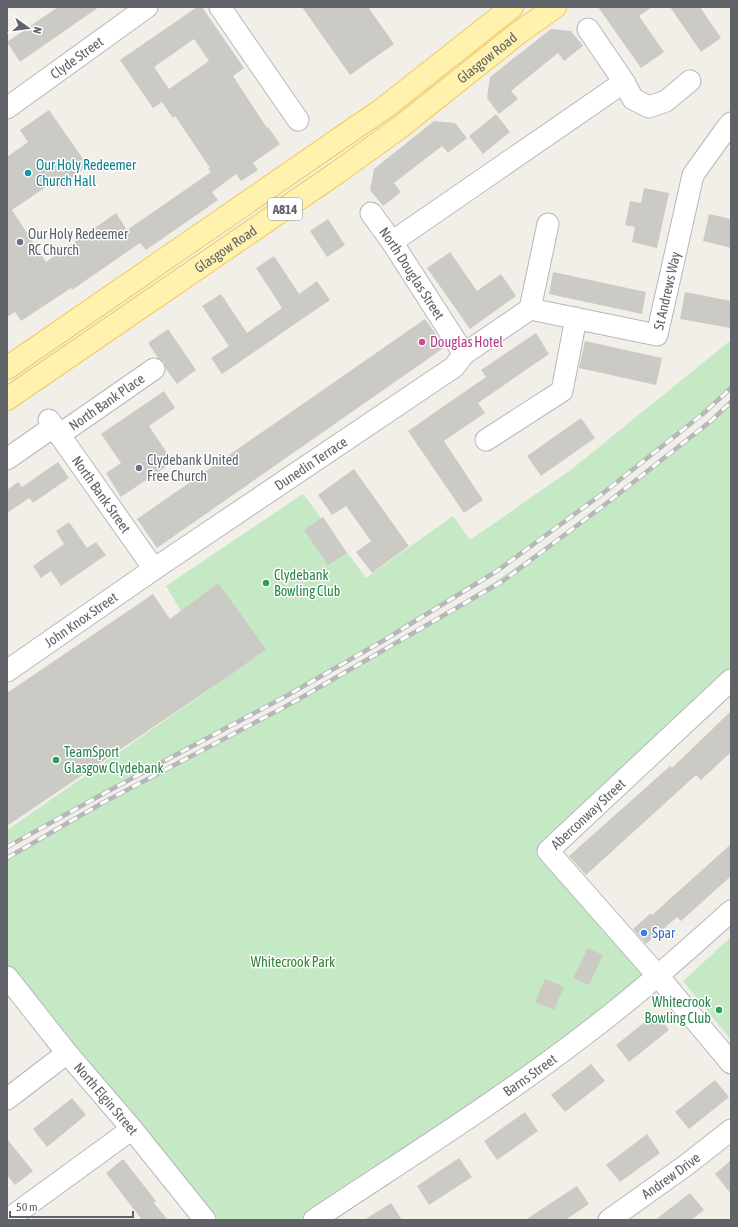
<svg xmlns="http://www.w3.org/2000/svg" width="738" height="1227" font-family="'Asap Condensed',sans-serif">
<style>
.green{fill:#c5e8c5}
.building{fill:#cccac5;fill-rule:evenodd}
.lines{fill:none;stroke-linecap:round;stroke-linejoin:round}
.minor-casing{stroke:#b5b8bc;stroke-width:23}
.major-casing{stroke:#f2c960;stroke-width:24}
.minor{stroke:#fff;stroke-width:21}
.major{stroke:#fff2af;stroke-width:22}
.rail-casing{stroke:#b6b7b8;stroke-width:4.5}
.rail{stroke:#fff;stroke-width:3;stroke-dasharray:9;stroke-linecap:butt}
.culture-dot{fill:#0f9aa8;stroke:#fff;stroke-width:1.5}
.worship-dot{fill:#6b7280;stroke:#fff;stroke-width:1.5}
.hotel-dot{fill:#d1479c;stroke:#fff;stroke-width:1.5}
.leisure-dot{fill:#2e9e5b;stroke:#fff;stroke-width:1.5}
.shop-dot{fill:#3f7fe0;stroke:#fff;stroke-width:1.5}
.labels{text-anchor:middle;stroke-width:3;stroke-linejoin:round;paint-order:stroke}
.shield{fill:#fff;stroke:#8f9295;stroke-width:1}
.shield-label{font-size:13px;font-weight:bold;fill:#5f6368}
.street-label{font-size:14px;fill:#5f6368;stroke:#fff}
.culture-label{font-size:14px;fill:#0d838f;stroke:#fff;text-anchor:start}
.worship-label{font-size:14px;fill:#5b616d;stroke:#fff;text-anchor:start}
.hotel-label{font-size:14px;fill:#b23c85;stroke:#fff;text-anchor:start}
.leisure-label{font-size:14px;fill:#27864d;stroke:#fff;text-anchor:start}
.shop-label{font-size:14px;fill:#366cbe;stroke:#fff;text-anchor:start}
.park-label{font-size:14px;fill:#348238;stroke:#fff}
</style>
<rect width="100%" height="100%" fill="#f1efe8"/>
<path class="green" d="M731,340V388L704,413L602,494L497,571L381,642L288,695L101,795L7,847V830L229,676L181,611L166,586L303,494L366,578L453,516L470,540L572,469Z
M731,402V680L548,851L658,976L316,1220H205L7,977V859L104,802L292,703L385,650L499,579L607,503L711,421Z
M731,937V1040L683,981Z"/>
<path class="building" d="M58,7H99L20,62L7,42Z
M197,7H202L244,68L233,76L267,128L268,127L280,144L253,163L258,170L241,181L236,174L212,192L218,200L146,250L140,243L72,290L71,288L21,321L15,312L7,317V157L28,142L20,130L49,110L88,166L59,187L55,181L12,210L46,262L116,213L127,230L211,172L208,168H210L175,116L173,118L162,102L153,108L120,60ZM194,39L209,61L169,89L154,67Z
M302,7H368L394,44L350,75Z
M598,7H652L639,16L664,52L641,68Z
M670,7H700L721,38L701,52Z
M551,29L571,31L583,46L564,61L558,53L511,91L518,99L499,114L487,98L490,77Z
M496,114L510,132L483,154L469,136Z
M434,121L455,123L467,138L448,153L442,146L394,183L401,192L383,206L370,190L374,169Z
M644,188L669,193L657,248L632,242L635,227L625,225L630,201L641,203Z
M709,214L731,219V248L703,241Z
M328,219L345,245L327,257L310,231Z
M450,252L477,291L501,274L516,296L470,329L427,268Z
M274,256L299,294L317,281L330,300L222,374L211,358L229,346L202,306L221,294L247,333L282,308L256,268Z
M553,272L646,292L642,314L549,294Z
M685,292L731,301V328L680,319Z
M425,319L445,347L157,548L137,519Z
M168,329L196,370L177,384L166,369L164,362L158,358L148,343Z
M536,333L549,354L478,403L485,413L444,441L483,500L464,513L408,431L486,377L481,370Z
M585,341L662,358L656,385L579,368Z
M164,391L175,408L149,426L173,462L121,497L106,473L121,463L101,434Z
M581,418L595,438L541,476L527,456Z
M58,462L69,478L33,503L29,498L7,513V490L18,482L22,487Z
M354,469L409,546L372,573L356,552L371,541L346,506L332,515L318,495Z
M323,517L347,553L328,565L304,530Z
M69,522L87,548L96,542L106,555L61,586L51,571L41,578L33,566L64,544L56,531Z
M218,583L266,649L229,676L7,826V693L153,594L170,619Z
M731,711V752L701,780L696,775L586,875L569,856L670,766L672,768Z
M731,844V876L681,921L677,917L646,944L633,929L651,913L652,915Z
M588,948L603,955L589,985L573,978Z
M545,979L564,987L554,1010L535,1002Z
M656,1013L669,1030L629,1062L616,1045Z
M591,1064L605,1081L565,1112L551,1095Z
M715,1080L729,1097L689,1129L675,1112Z
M72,1098L86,1115L47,1147L33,1129Z
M525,1112L538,1131L497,1160L484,1141Z
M647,1134L660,1153L620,1182L606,1165Z
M7,1139L33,1171L15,1185L7,1175Z
M459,1158L472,1177L429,1205L417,1186Z
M123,1159L156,1201L154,1203L168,1220H142L106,1173Z
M731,1160V1194L715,1174Z
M577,1186L589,1204L565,1220H525Z
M690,1193L704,1210L691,1220H655Z
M391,1203L402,1220H364Z"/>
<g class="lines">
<g class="minor-casing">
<g id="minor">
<path d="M220,7L298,120"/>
<path d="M588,29L624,82L633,99L649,107L666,101L690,81"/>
<path id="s1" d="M7,108L147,7"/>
<path id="s2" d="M371,213L392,242L464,354"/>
<path d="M392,242L624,82"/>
<path d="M530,309L548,224"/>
<path id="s3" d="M49,420L154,569"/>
<path id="s4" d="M59,435L154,369"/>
<path d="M486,440L562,391L576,318"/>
<path d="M7,459L53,427"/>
<path id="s5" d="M7,671L154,569L454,367L464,354L530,309L657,335L693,175L726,129L731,123"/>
<path d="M731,680L548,851L658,976L731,1063"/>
<path id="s6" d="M7,977L67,1053L132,1129L205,1220"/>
<path d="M7,1099L67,1053"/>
<path d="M7,1220L132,1129"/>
<path id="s7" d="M314,1220C404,1160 497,1102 583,1036C635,997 683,954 731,911"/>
<path id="s8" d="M609,1220L685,1166L731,1130"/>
</g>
</g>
<g class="major-casing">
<g id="major">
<path d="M7,368L384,108L512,7"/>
<path id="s9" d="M7,399L338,172L399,128L517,34L555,7"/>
</g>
</g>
<use href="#minor" class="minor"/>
<use href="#major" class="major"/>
<g class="rail-casing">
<path id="rail" d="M7,847L101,795L288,695L381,642L497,571L602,494L704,413L731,388
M7,858L104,802L292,703L503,581L607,503L711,421L731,402"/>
</g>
<use href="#rail" class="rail"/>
</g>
<circle class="culture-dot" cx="28" cy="173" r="4"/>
<g class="worship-dot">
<circle cx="20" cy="242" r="4"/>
<circle cx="139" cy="468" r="4"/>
</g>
<circle class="hotel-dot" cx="422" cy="342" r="4"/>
<g class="leisure-dot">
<circle cx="266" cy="583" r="4"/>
<circle cx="56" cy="760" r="4"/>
<circle cx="719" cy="1010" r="4"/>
</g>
<circle class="shop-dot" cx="644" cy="933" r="4"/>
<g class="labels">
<rect class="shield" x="268" y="198" width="34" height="22" rx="3"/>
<g class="shield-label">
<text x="285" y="214">A814</text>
</g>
<g class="street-label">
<text dy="5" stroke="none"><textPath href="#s1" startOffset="86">Clyde Street</textPath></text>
<text dy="5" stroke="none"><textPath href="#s9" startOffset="589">Glasgow Road</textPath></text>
<text dy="5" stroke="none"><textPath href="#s9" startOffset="265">Glasgow Road</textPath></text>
<text dy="5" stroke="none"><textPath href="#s2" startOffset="73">North Douglas Street</textPath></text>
<text dy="5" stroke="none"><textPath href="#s5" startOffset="812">St Andrews Way</textPath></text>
<text dy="5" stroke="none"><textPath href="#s4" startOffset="58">North Bank Place</textPath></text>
<text dy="5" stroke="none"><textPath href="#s5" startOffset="368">Dunedin Terrace</textPath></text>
<text dy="5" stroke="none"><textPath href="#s3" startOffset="91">North Bank Street</textPath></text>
<text dy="5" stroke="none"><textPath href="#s5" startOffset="90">John Knox Street</textPath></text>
<text transform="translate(588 814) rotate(-43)" y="5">Aberconway Street</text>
<text dy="5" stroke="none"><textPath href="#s7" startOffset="260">Barns Street</textPath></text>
<text dy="5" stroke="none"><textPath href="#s6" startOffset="157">North Elgin Street</textPath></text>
<text dy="5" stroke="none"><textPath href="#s8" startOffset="76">Andrew Drive</textPath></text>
</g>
<g class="culture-label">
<text x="36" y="170">Our Holy Redeemer<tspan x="36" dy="16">Church Hall</tspan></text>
</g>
<g class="worship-label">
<text x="28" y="239">Our Holy Redeemer<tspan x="28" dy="16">RC Church</tspan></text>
<text x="147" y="465">Clydebank United<tspan x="147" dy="16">Free Church</tspan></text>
</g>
<g class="hotel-label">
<text x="430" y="347">Douglas Hotel</text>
</g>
<g class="leisure-label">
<text x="274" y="580">Clydebank<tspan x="274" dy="16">Bowling Club</tspan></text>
<text x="64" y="757">TeamSport<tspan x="64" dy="16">Glasgow Clydebank</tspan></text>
<text x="711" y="1007" text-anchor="end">Whitecrook<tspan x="711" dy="16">Bowling Club</tspan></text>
</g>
<g class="shop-label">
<text x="652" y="938">Spar</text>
</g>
<g class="park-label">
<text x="293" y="967">Whitecrook Park</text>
</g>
</g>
<rect width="738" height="1227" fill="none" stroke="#5f6368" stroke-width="16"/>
<g transform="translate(28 28) rotate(104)" stroke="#ffffff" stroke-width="3" paint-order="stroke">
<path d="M0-3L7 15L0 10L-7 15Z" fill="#5f6368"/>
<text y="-6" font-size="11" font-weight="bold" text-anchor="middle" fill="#5f6368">N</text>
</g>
<path d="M10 1211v6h123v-6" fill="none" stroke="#5f6368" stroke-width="2"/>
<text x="16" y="1211" font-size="12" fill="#5f6368" stroke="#ffffff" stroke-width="3" paint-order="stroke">50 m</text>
</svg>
